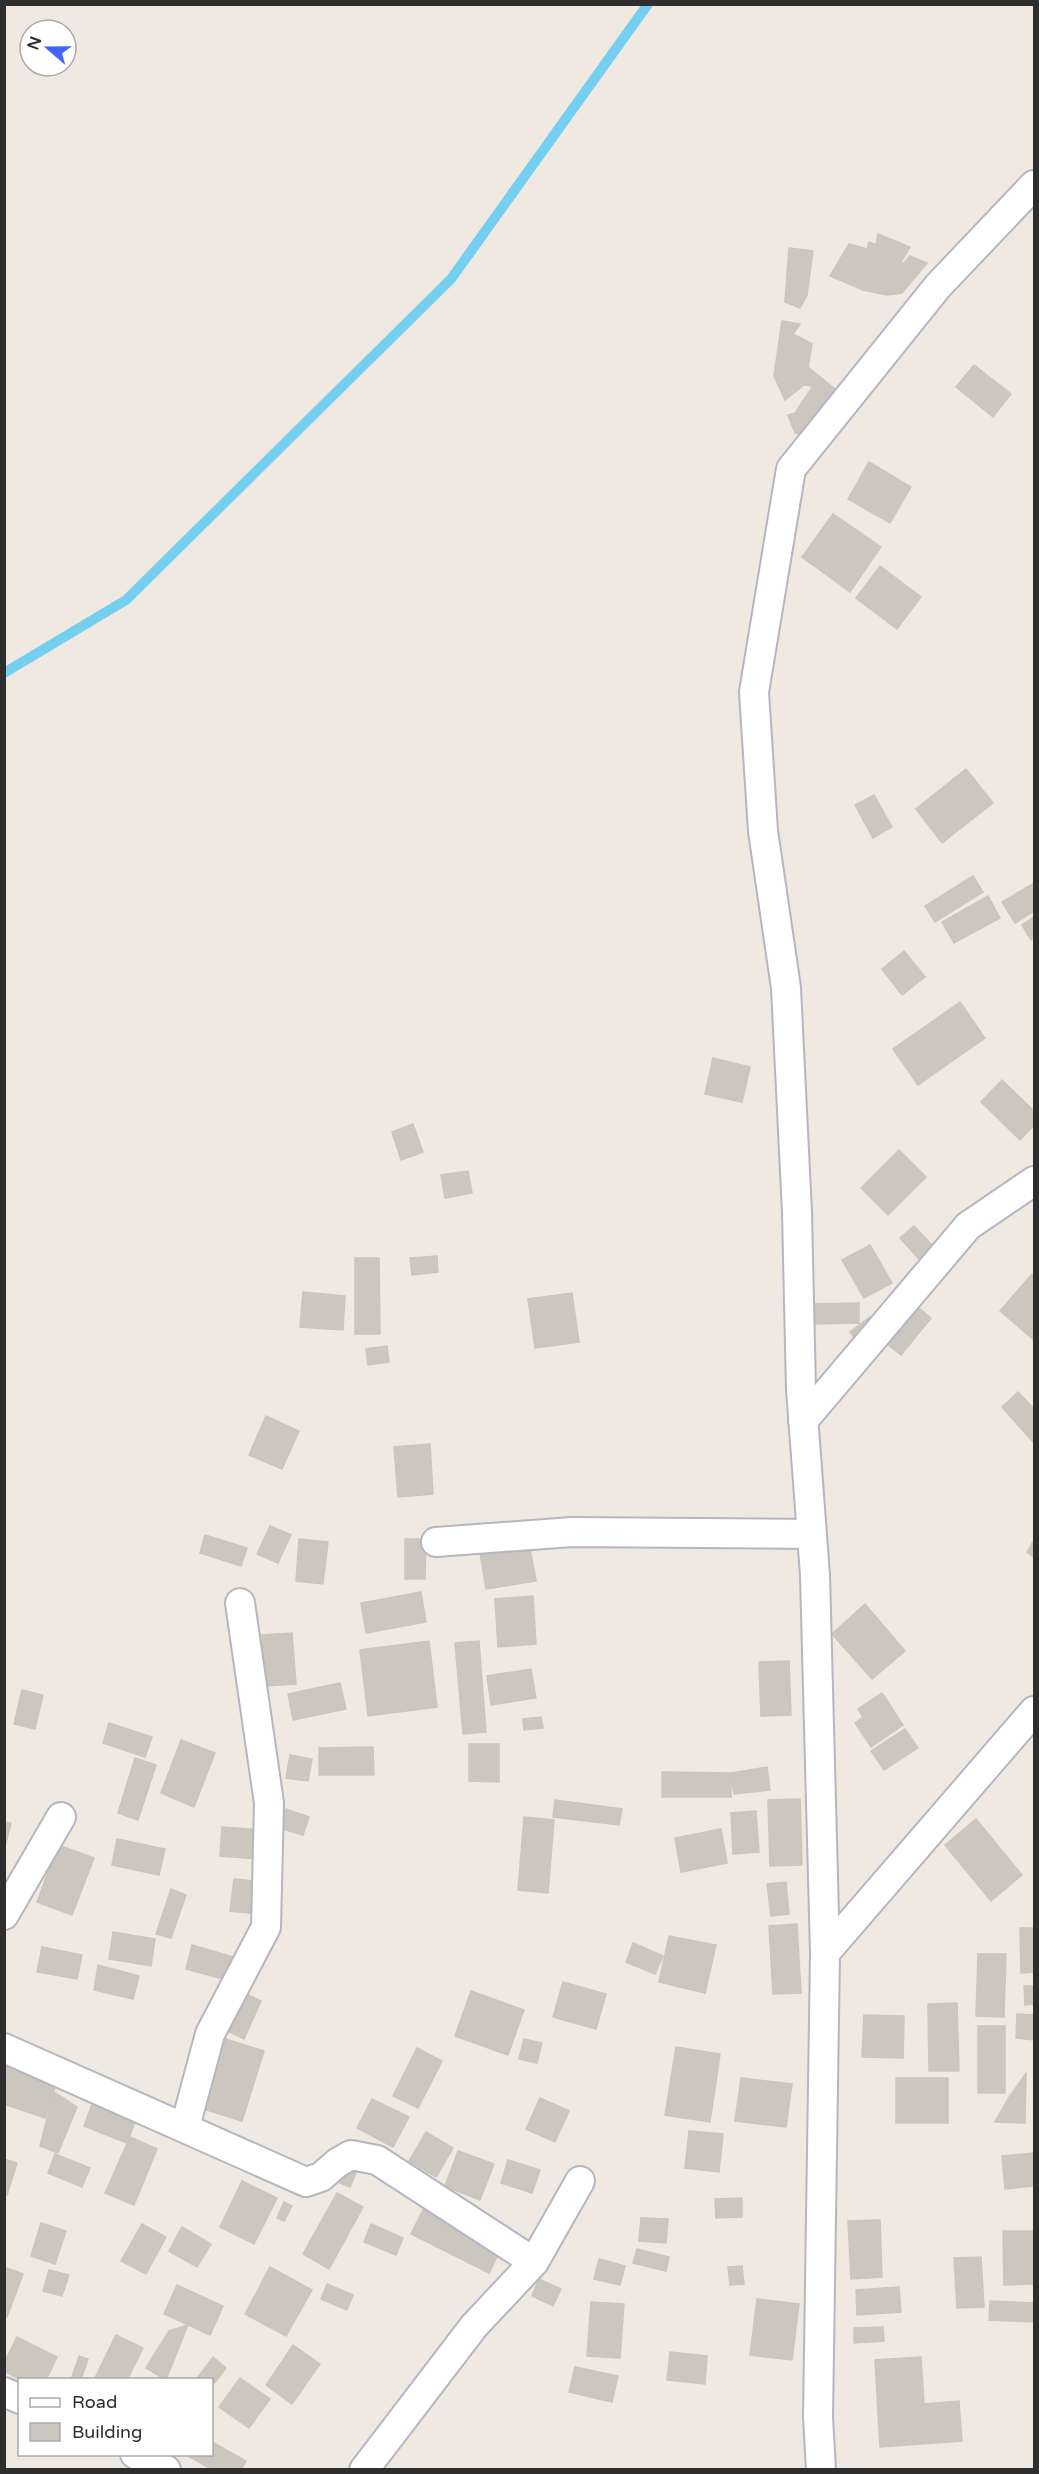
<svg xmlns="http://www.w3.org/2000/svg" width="1039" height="2474" font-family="'Varela Round',sans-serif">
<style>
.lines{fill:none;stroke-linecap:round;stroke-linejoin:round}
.stream{stroke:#75cff0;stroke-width:10}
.building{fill:#cbc7bf;stroke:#cbc5ba;stroke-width:1.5}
.street-casing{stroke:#b4b7c1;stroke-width:32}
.street{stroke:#fff;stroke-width:28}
</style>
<rect width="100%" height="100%" fill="#efe9e1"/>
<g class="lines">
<path class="stream" d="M4,673L126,600L451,279L648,4"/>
</g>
<path class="building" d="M878,234L910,247L901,262L903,264L910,256L927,263L902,293L887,295L863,290L830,276L849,244L867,249L869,242L876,245Z
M789,248L813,251L807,295L800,308L785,302Z
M782,321L800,324L793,334L812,344L808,367L841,394L805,434L795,433L788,415L795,413L813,386L804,385L785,400L774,376Z
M974,365L1011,394L993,417L956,387Z
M869,462L911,487L890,523L848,499Z
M833,514L881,547L850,592L802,557Z
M880,566L921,597L897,629L856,598Z
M966,769L993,803L942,843L916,809Z
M874,795L892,827L873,838L855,805Z
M973,876L983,892L935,922L925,906Z
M1034,883V911L1015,923L1002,902Z
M988,896L1000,918L954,943L942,922Z
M1034,917V937L1031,940L1022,925Z
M904,951L925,977L902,995L882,969Z
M960,1002L985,1038L918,1085L893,1049Z
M713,1058L750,1067L742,1102L705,1094Z
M1002,1080L1034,1111V1125L1020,1140L981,1102Z
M413,1124L423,1152L401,1160L392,1132Z
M899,1150L926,1177L888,1215L861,1188Z
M468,1171L472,1193L445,1198L441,1175Z
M914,1226L943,1257L929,1270L900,1238Z
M870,1245L892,1283L864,1298L842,1260Z
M437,1256L438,1272L412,1275L410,1258Z
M355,1258H379L380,1334H355Z
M1032,1274L1034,1276V1340L1000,1311Z
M303,1292L345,1296L343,1330L300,1327Z
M572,1293L579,1342L535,1348L528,1299Z
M859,1303V1323L810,1324L809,1304Z
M914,1304L931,1318L901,1355L883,1341Z
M870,1317L881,1330L861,1346L850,1332Z
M387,1346L389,1362L368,1365L366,1349Z
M1018,1392L1034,1409V1443L1002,1407Z
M266,1416L299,1431L282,1469L249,1455Z
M430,1444L433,1494L398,1497L394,1447Z
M270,1526L291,1535L278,1563L257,1554Z
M205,1535L247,1548L241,1566L200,1553Z
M299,1539L328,1542L323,1584L296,1581Z
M405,1539H426L425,1579H405Z
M1034,1540V1557L1027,1552Z
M529,1543L536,1581L486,1589L480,1552Z
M421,1592L426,1622L366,1633L361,1603Z
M533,1596L536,1644L498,1647L495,1599Z
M865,1604L905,1651L872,1679L832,1634Z
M292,1633L296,1684L265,1686L262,1635Z
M429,1641L437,1707L368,1716L360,1650Z
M479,1641L486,1732L463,1734L455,1643Z
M789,1661L791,1715L761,1716L759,1662Z
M531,1669L536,1698L491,1705L487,1676Z
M340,1683L346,1709L293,1720L288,1694Z
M22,1690L43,1695L35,1729L14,1724Z
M882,1693L903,1725L871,1747L855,1723L863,1717L858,1709Z
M541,1717L543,1728L524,1730L523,1719Z
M109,1723L152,1737L145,1757L103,1743Z
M905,1729L918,1748L884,1770L871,1751Z
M181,1740L215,1753L194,1807L161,1793Z
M469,1744H499V1782L469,1781Z
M373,1747L374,1775H319V1748Z
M290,1755L312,1759L308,1781L286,1778Z
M135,1758L156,1765L138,1820L118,1813Z
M767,1767L770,1790L734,1794L731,1773Z
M662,1772L731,1773V1797H662Z
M800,1799L802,1865L770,1866L768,1800Z
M555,1800L622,1809L619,1825L553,1817Z
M286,1809L309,1817L303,1835L279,1828Z
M756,1811L759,1852L733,1854L731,1813Z
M524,1817L554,1820L548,1893L518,1890Z
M976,1819L1022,1875L991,1901L945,1845Z
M4,1822L11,1823L4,1851Z
M222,1827L264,1830L261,1859L220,1856Z
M721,1829L727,1863L681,1872L675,1838Z
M117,1839L165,1849L159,1875L112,1865Z
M58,1845L94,1858L72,1915L37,1902Z
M234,1879L262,1882L258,1914L230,1911Z
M786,1882L789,1914L771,1916L767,1884Z
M171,1889L186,1895L171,1938L156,1934Z
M797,1924L801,1993L773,1994L769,1926Z
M1020,1928H1034V1972L1021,1973Z
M113,1932L155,1939L151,1966L109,1959Z
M669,1936L716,1945L705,1993L659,1982Z
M633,1943L663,1956L655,1974L626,1962Z
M192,1945L237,1958L231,1981L186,1969Z
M42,1947L82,1955L77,1979L37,1972Z
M978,1954H1006L1004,2017L976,2016Z
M98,1965L139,1976L133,1999L94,1990Z
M563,1982L606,1994L596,2029L553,2017Z
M1024,1986H1034V2004L1025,2005Z
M235,1989L261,2001L244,2039L218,2026Z
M471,1991L524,2010L508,2055L455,2036Z
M957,2003L959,2071H929L928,2004Z
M1017,2014L1034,2015V2040L1016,2038Z
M864,2015L904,2016L903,2058L862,2057Z
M978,2026H1005V2093H978Z
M219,2037L264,2051L242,2121L197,2107Z
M524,2039L542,2043L537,2063L519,2059Z
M676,2047L720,2054L710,2122L665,2115Z
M417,2048L442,2061L418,2108L393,2096Z
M9,2062L58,2079L45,2118L4,2104V2074Z
M1026,2073L1025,2123L995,2122L1008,2099Z
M741,2078L792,2084L786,2127L735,2121Z
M896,2078H948V2123H896Z
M54,2092L77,2107L58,2153L40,2146Z
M540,2098L569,2111L555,2142L526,2129Z
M94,2099L137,2117L127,2143L84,2126Z
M372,2099L409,2117L393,2147L357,2128Z
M689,2131L723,2134L719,2172L685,2168Z
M426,2132L453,2148L436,2177L409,2161Z
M130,2137L157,2149L134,2205L105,2193Z
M458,2151L494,2164L480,2200L445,2186Z
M1034,2153V2186L1005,2189L1002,2156Z
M55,2154L90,2168L82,2187L48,2173Z
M4,2159L17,2163L7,2195L4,2194Z
M508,2160L540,2170L532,2193L501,2183Z
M359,2166L350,2187L330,2179Z
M242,2181L277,2198L254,2244L220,2227Z
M337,2193L363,2207L329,2269L303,2254Z
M742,2198V2217L716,2218L715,2199Z
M284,2202L292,2206L284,2221L277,2218Z
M424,2208L502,2247L489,2273L411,2234Z
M641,2218L668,2219L666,2243L639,2241Z
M880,2220L882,2277L851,2279L848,2221Z
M41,2223L66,2231L55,2264L31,2256Z
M142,2224L166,2237L146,2274L121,2261Z
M371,2224L403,2238L396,2255L364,2242Z
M182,2227L211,2244L197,2267L169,2251Z
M1003,2231H1034V2284L1004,2285Z
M637,2249L669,2257L666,2271L633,2263Z
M981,2257L984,2307L957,2308L954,2258Z
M599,2259L625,2266L620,2285L594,2279Z
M742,2266L744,2284L730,2285L728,2267Z
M4,2267L23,2274L7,2317L4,2316Z
M270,2267L312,2290L286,2336L245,2314Z
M49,2270L69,2275L62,2296L43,2291Z
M539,2279L561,2289L553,2306L532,2296Z
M327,2284L353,2295L347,2310L321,2299Z
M177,2285L223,2306L210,2335L164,2314Z
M899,2287L901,2312L857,2315L856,2290Z
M757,2299L799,2304L792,2360L750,2355Z
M990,2301L1034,2303V2322L989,2320Z
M591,2302L624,2304L620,2358L587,2356Z
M188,2325L166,2380L146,2368L169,2331Z
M883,2327L884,2341L854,2343V2328Z
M116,2335L143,2348L127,2380H94Z
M17,2337L57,2357L46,2380H21L4,2371V2363Z
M293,2345L320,2364L292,2404L266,2385Z
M670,2352L707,2356L705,2384L667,2380Z
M79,2356L88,2359L81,2380H71Z
M213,2357L226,2368L212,2386V2380H196Z
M921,2357L924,2404L959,2401L962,2441L880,2447L875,2360Z
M575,2367L618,2376L612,2402L569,2392Z
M240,2378L270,2399L249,2428L219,2407Z
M212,2442L246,2461L241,2470H213L186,2455L212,2454Z"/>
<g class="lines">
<g class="street-casing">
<path id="street" d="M803,1421L968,1226L1034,1181
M436,1542L572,1532L811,1534
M4,1915L61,1817
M825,1953L1034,1711
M4,2048L306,2182L321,2177L337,2163L351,2155L377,2160L534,2262
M185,2127L210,2034L266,1927L269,1803L240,1603
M4,2392L20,2399
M135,2454L166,2470
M364,2470L474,2326L534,2262L580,2181
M821,2470L818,2417L825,1953L815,1575L801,1389L797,1212L786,988L763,831L754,692L791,469L938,286L1034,185"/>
</g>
<use href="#street" class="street"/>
</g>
<rect width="1039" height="2474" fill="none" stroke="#2e2e2e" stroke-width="12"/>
<rect x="18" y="2378" width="195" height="78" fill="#ffffff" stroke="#ababab" stroke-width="1.5"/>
<rect x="30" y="2398" width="30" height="9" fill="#ffffff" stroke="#ababab" stroke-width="1.5"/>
<text x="72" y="2408" font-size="18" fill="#2e2e2e">Road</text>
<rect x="30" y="2423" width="30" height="18" fill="#cbc7bf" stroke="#ababab" stroke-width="1.5"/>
<text x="72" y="2438" font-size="18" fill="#2e2e2e">Building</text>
<g transform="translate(48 48) rotate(290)"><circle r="28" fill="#ffffff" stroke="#ababab" stroke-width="1.5"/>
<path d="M0-4.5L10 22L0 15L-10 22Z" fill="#4264fb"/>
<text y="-9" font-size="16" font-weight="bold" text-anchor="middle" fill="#2e2e2e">N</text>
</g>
</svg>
